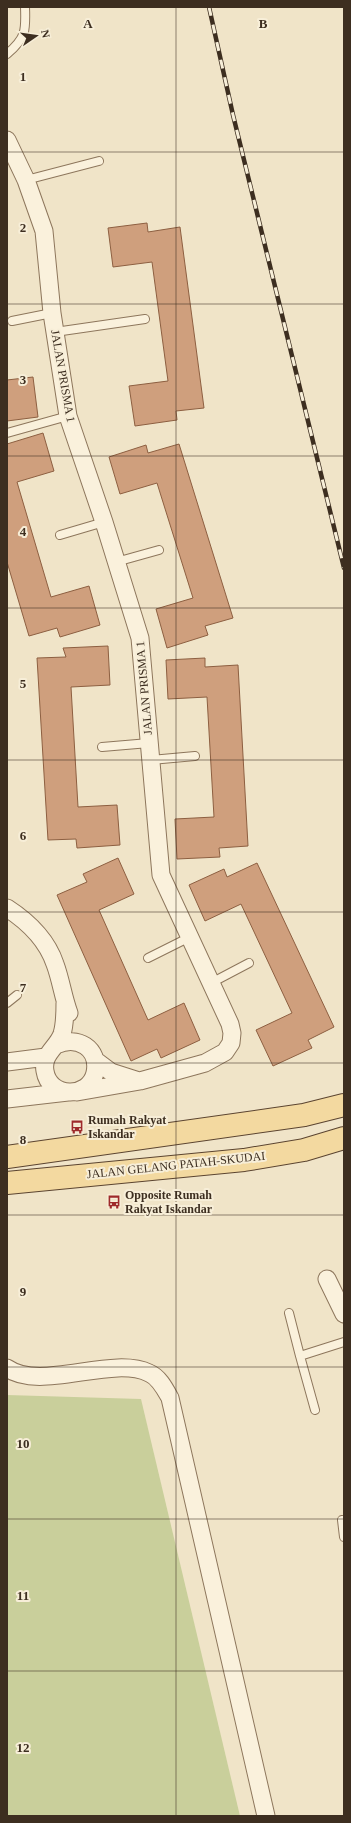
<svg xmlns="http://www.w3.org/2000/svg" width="351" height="1823" font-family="Georgia,serif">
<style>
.green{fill:#c9cf9b}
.building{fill:#cf9f7d;stroke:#8d5f41}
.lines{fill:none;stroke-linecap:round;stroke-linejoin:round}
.lane-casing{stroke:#8d765c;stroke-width:10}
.street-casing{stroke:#8d765c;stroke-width:19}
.primary-casing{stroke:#5b4430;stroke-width:24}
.lane{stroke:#faf1dc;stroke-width:8}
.street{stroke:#faf1dc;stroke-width:17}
.primary{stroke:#f3d9a0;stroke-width:22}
.rail-casing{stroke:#3d2e20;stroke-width:4.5}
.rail{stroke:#f7eed8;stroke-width:3;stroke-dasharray:9;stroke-linecap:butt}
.grid{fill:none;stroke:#3d2e20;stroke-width:1;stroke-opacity:0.55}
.labels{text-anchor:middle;stroke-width:4;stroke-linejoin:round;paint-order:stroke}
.street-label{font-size:12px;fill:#3d2e20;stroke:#f7eed8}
.poi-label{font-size:12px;font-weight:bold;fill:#3d2e20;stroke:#f7eed8;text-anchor:start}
.grid-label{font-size:13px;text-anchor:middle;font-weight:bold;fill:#3d2e20;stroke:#f7eed8;stroke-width:4;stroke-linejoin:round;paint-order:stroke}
</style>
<rect width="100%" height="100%" fill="#f0e4c8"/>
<path class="green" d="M7,1395L141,1399L240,1816H7Z"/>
<path class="building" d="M147,223L148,232L180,227L204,408L176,411L177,420L135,426L129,386L168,381L152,262L113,267L108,228Z
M33,377L38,417L7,421V380Z
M43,433L54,471L17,482L51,597L89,586L100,625L60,637L57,628L29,636L7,562V444Z
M179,444L233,618L205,626L208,635L167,648L156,609L193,598L157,483L120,494L109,457L146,445L148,453Z
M108,646L110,685L71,687L78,807L117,805L120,845L77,848L76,839L48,840L37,658L66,657L63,648Z
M205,658V667L238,665L248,846L219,848L220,857L177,859L175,819L214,817L207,697L168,699L166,660Z
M118,858L134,894L99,910L148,1020L184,1003L200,1040L161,1058L157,1049L131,1061L57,895L87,882L83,874Z
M257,863L334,1027L308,1040L312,1048L273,1066L256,1030L292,1013L241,904L205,921L189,885L224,869L227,877Z"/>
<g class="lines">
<g class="lane-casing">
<path id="lane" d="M7,54C26,38 26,31 25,7
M26,180L99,161
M12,321L52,313
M55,332L145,319
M7,433L68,416
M60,535L104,522
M116,562L159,550
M102,747L149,743
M151,760L195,756
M148,958L190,937
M211,983L249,963
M7,1003L17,995
M289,1313L300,1356
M315,1410L300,1356L344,1342
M342,1520L344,1537"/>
</g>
<g class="street-casing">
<path id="street" d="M7,140L26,180L44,231L52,313L68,416L104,522L140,638L161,875L230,1024L232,1033L231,1043L225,1052L205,1063L140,1081L77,1092
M7,908C27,921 47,940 55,964C61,980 63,997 69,1013
M56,1045C77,1035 100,1048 95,1073C89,1099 49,1098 45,1071C42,1054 57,1048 62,1034C65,1024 65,1013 65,1003
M95,1060L111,1072L136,1080
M7,1062L46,1057
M7,1099L68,1092
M327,1279L344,1314
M7,1368C40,1392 112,1355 149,1373C159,1377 165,1389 170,1398L266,1816"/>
</g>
<g class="primary-casing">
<path id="primary" d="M7,1157L304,1115L344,1105
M7,1183L244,1160L304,1150L344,1138"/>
</g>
<use href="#lane" class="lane"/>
<use href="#street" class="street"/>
<use href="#primary" class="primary"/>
<g class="rail-casing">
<path id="rail" d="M209,7L233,115L344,568"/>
</g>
<use href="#rail" class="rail"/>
</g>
<path class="grid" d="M176,7V1816M7,152H344M7,304H344M7,456H344M7,608H344M7,760H344M7,912H344M7,1063H344M7,1215H344M7,1367H344M7,1519H344M7,1671H344"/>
<defs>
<g id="bus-bare" transform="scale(1.08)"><path d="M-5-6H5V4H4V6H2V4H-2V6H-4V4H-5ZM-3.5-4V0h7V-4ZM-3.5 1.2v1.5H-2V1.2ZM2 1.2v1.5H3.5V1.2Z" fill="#9e2a2b" stroke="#f7eed8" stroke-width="2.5" paint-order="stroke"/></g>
</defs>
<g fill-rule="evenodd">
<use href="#bus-bare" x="77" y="1127"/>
<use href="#bus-bare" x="114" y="1202"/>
</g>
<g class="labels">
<g class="street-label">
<text transform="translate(63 376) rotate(80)" y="4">JALAN PRISMA 1</text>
<text transform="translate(144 688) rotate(-95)" y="4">JALAN PRISMA 1</text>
<text transform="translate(176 1165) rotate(-6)" y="4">JALAN GELANG PATAH-SKUDAI</text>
</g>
<g class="poi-label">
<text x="88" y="1124">Rumah Rakyat<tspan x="88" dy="14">Iskandar</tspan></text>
<text x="125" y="1199">Opposite Rumah<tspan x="125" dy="14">Rakyat Iskandar</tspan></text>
</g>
</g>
<g class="grid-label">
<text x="88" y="28">A</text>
<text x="263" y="28">B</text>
<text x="23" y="81">1</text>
<text x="23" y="232">2</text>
<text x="23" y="384">3</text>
<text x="23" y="536">4</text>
<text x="23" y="688">5</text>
<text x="23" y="840">6</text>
<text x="23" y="992">7</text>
<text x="23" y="1144">8</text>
<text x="23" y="1296">9</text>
<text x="23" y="1448">10</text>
<text x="23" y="1600">11</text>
<text x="23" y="1752">12</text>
</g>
<rect width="351" height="1823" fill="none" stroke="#3d2e20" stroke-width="16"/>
<g transform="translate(36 36) rotate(77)" stroke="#f7eed8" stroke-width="3" paint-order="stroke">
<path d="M0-3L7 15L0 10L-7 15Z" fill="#3d2e20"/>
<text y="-6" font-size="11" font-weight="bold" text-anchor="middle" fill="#3d2e20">N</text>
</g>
</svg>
